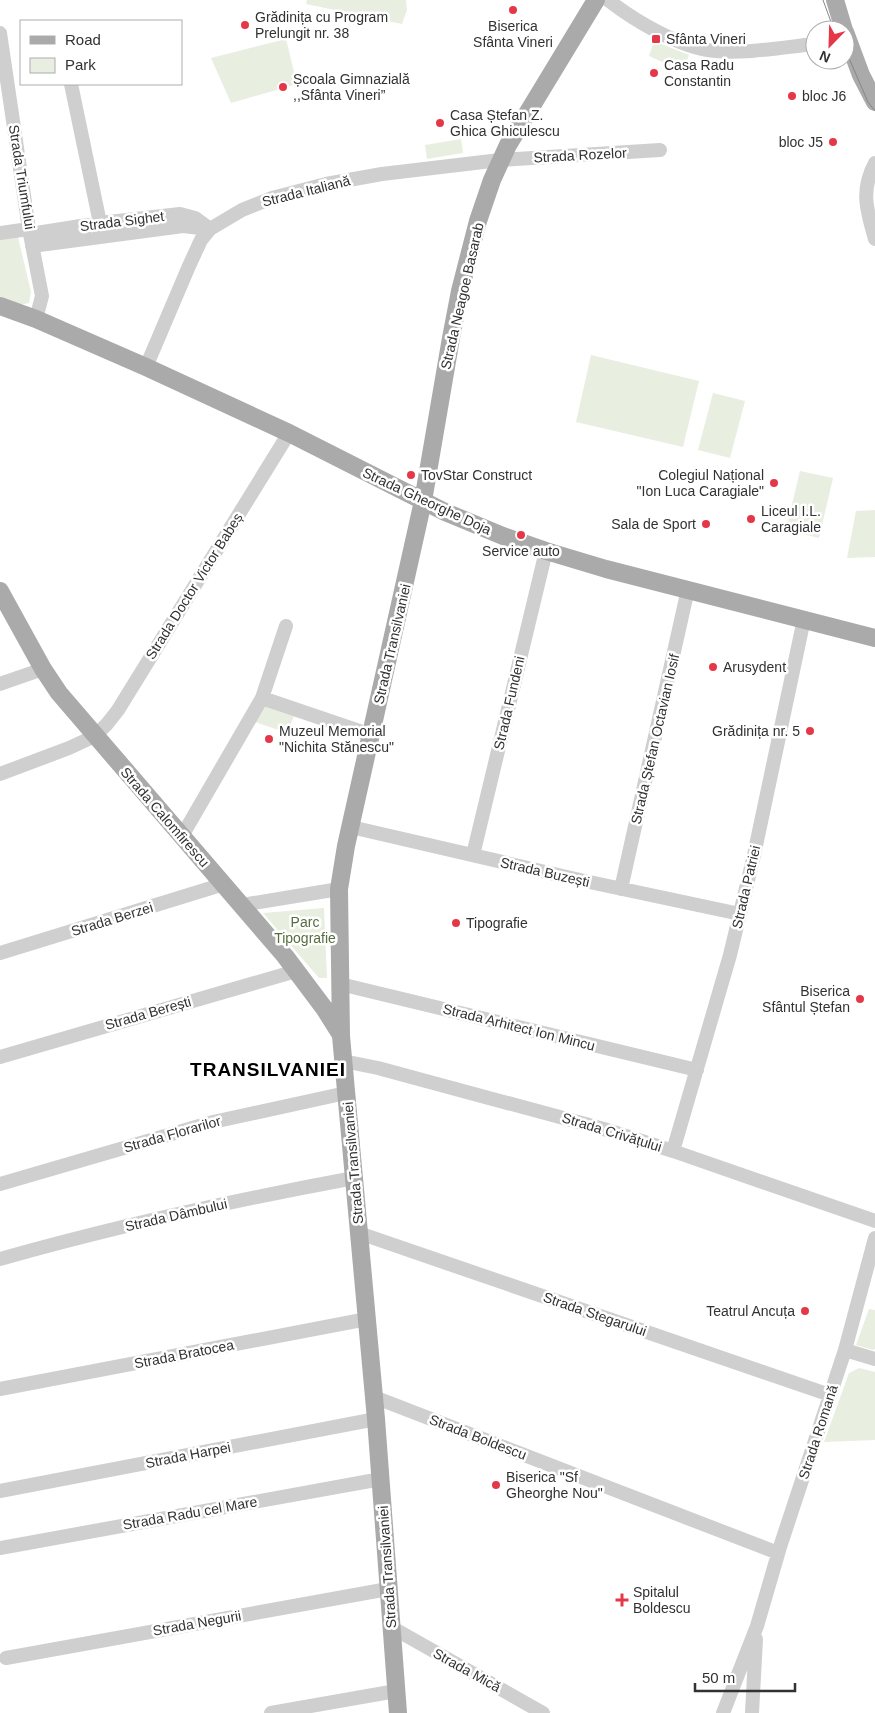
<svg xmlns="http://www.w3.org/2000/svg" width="875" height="1713" font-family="Helvetica,sans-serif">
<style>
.green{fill:#e8eee0}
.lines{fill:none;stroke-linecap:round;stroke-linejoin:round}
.minor{stroke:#cfcfcf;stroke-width:14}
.major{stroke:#aaa;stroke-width:18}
.tram{stroke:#878787;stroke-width:1}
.poi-dot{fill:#e43849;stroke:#fff;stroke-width:2}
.labels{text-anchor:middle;stroke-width:5;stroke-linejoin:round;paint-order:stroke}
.poi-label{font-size:14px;fill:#323232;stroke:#fff;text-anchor:start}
.street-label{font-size:14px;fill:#323232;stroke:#fff}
.park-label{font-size:14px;fill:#566e3e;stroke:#fff}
.district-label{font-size:19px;font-weight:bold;letter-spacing:1px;fill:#000;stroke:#fff}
</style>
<rect width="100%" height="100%" fill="#fff"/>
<path class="green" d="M307,0H406L407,10L402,24L306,4Z
M286,39L297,84L231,103L211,58Z
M654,41L689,55L682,71L649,56Z
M461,139L463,153L427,159L425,145Z
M18,237L31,292L29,303L18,305L0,300V239Z
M591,355L699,381L683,447L576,422Z
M713,393L745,401L730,458L698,450Z
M800,471L833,478L819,538L786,530Z
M875,510V557L847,558L856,511Z
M265,707H269L294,716L287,733L255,722Z
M324,908L327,978H319L263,913Z
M869,1309L875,1310V1349L873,1350L856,1345Z
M859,1368L875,1372V1440L824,1442L849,1373Z"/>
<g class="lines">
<path class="minor" d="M608,0C635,21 680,48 715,51C746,54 784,47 815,44
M0,33L29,229L42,296L36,319
M71,84L100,223
M875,163C860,191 867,211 875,239
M0,233L29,229
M30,234L100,223L180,214L195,218L210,229
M32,246L183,226L209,229
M146,367L189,266L201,240L210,229L242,210L272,198L326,184L382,174L500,160L660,150
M0,684L43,669
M262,698L371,735
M0,774L69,748L95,736L107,724L118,710L289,433
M351,827L580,880L740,914
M182,836L262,698L286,626
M473,855L546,551
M621,889L688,589
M242,905L339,889
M0,953L224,884
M340,984L697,1070
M0,1057L296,971
M343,1061L378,1068L604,1129L673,1151L875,1221
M673,1151L730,955L754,855L804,619
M0,1184L213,1122L346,1093
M359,1233L830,1395
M0,1259C117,1226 235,1200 354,1178
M845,1350L875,1359
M0,1389L367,1319
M374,1397L778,1553
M0,1491L376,1419
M0,1548L381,1479
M391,1627L543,1713
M6,1658L388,1589
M271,1713L396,1691
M723,1713L757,1626L780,1547L845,1350L875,1238
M752,1713L756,1639"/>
<path class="major" d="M835,0L844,30
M845,32L861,75L875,102
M0,306L36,319L146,367L289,433L445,512L503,536L546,551L606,569L875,638
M0,591L43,669L59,693L285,956L324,1008L341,1035
M398,1713L376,1419L341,1036L339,889L346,846L423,501L451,338L460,291L478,221L492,180L508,145L596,0"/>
<path class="tram" d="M823,0L834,30
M845,49L868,102L875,111"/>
</g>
<g class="poi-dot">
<circle cx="513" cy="10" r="5"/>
<circle cx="245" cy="25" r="5"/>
<rect x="651" y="34" width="10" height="10" rx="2.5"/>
<circle cx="654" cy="73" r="5"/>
<circle cx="283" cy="87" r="5"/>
<circle cx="792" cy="96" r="5"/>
<circle cx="440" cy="123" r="5"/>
<circle cx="833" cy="142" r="5"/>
<circle cx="411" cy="475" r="5"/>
<circle cx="774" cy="483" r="5"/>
<circle cx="751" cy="519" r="5"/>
<circle cx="706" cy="524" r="5"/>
<circle cx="521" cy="535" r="5"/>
<circle cx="713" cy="667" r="5"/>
<circle cx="810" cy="731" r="5"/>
<circle cx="269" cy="739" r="5"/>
<circle cx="456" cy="923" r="5"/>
<circle cx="860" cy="999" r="5"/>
<circle cx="805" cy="1311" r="5"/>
<circle cx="496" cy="1485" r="5"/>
<path d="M619.5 1592.5h5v5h5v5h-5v5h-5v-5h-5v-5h5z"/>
</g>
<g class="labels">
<g class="poi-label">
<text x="255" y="22">Grădinița cu Program<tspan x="255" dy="16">Prelungit nr. 38</tspan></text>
<text x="513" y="31" text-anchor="middle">Biserica<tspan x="513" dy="16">Sfânta Vineri</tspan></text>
<text x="666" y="44">Sfânta Vineri</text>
<text x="664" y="70">Casa Radu<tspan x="664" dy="16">Constantin</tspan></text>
<text x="293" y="84">Școala Gimnazială<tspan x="293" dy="16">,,Sfânta Vineri”</tspan></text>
<text x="802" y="101">bloc J6</text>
<text x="450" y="120">Casa Ștefan Z.<tspan x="450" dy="16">Ghica Ghiculescu</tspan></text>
<text x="823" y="147" text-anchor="end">bloc J5</text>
<text x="421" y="480">TovStar Construct</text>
<text x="764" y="480" text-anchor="end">Colegiul Național<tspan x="764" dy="16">"Ion Luca Caragiale"</tspan></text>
<text x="761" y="516">Liceul I.L.<tspan x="761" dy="16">Caragiale</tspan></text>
<text x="696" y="529" text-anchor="end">Sala de Sport</text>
<text x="521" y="556" text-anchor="middle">Service auto</text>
<text x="723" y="672">Arusydent</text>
<text x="279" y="736">Muzeul Memorial<tspan x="279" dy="16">"Nichita Stănescu"</tspan></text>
<text x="800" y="736" text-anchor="end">Grădinița nr. 5</text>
<text x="466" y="928">Tipografie</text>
<text x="850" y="996" text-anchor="end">Biserica<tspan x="850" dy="16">Sfântul Ștefan</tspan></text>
<text x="795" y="1316" text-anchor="end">Teatrul Ancuța</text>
<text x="506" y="1482">Biserica "Sf<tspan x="506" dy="16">Gheorghe Nou"</tspan></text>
<text x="633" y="1597">Spitalul<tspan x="633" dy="16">Boldescu</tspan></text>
</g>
<g class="street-label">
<text transform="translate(580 155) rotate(-3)" y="5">Strada Rozelor</text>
<text transform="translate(22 177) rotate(81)" y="5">Strada Triumfului</text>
<text transform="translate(306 191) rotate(-14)" y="5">Strada Italiană</text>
<text transform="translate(122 221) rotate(-7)" y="5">Strada Sighet</text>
<text transform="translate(462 296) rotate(-77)" y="5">Strada Neagoe Basarab</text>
<text transform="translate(427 501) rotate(25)" y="5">Strada Gheorghe Doja</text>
<text transform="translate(194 586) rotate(-58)" y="5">Strada Doctor Victor Babeș</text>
<text transform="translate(392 644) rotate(-77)" y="5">Strada Transilvaniei</text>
<text transform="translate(509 703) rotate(-77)" y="5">Strada Fundeni</text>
<text transform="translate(655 739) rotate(-77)" y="5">Strada Ștefan Octavian Iosif</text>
<text transform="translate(165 817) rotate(49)" y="5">Strada Calomfirescu</text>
<text transform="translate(545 872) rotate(13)" y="5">Strada Buzești</text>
<text transform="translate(746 887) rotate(-77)" y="5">Strada Patriei</text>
<text transform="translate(112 919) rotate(-17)" y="5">Strada Berzei</text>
<text transform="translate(148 1013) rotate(-16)" y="5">Strada Berești</text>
<text transform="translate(519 1027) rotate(14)" y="5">Strada Arhitect Ion Mincu</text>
<text transform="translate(612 1132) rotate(17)" y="5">Strada Crivățului</text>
<text transform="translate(172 1134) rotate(-16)" y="5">Strada Florarilor</text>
<text transform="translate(353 1163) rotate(-95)" y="5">Strada Transilvaniei</text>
<text transform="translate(176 1215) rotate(-13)" y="5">Strada Dâmbului</text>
<text transform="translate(595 1314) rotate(19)" y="5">Strada Stegarului</text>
<text transform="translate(184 1354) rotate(-11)" y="5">Strada Bratocea</text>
<text transform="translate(818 1432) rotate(-72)" y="5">Strada Romană</text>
<text transform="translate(478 1437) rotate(21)" y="5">Strada Boldescu</text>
<text transform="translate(188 1455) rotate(-11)" y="5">Strada Harpei</text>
<text transform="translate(190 1513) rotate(-10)" y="5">Strada Radu cel Mare</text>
<text transform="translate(387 1567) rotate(-94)" y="5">Strada Transilvaniei</text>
<text transform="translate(197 1623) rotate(-10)" y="5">Strada Negurii</text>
<text transform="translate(467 1670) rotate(29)" y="5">Strada Mică</text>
</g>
<g class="park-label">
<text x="305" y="927">Parc<tspan x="305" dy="16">Tipografie</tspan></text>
</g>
<g class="district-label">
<text x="268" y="1076">TRANSILVANIEI</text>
</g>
</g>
<rect x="20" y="20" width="162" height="65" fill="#ffffff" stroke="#adadad"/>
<rect x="30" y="36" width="25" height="8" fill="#aaaaaa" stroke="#adadad"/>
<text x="65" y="45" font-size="15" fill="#323232">Road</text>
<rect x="30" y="58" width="25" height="15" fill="#e8eee0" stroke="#adadad"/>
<text x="65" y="70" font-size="15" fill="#323232">Park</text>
<g transform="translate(830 45) rotate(203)"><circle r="24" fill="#ffffff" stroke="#adadad"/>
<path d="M0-4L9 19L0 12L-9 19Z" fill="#e43849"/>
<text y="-8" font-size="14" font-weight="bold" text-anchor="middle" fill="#323232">N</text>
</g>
<path d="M695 1683v8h100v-8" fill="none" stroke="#323232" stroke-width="2.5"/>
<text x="702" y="1683" font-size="15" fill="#323232" stroke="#ffffff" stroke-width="4" paint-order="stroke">50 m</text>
</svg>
